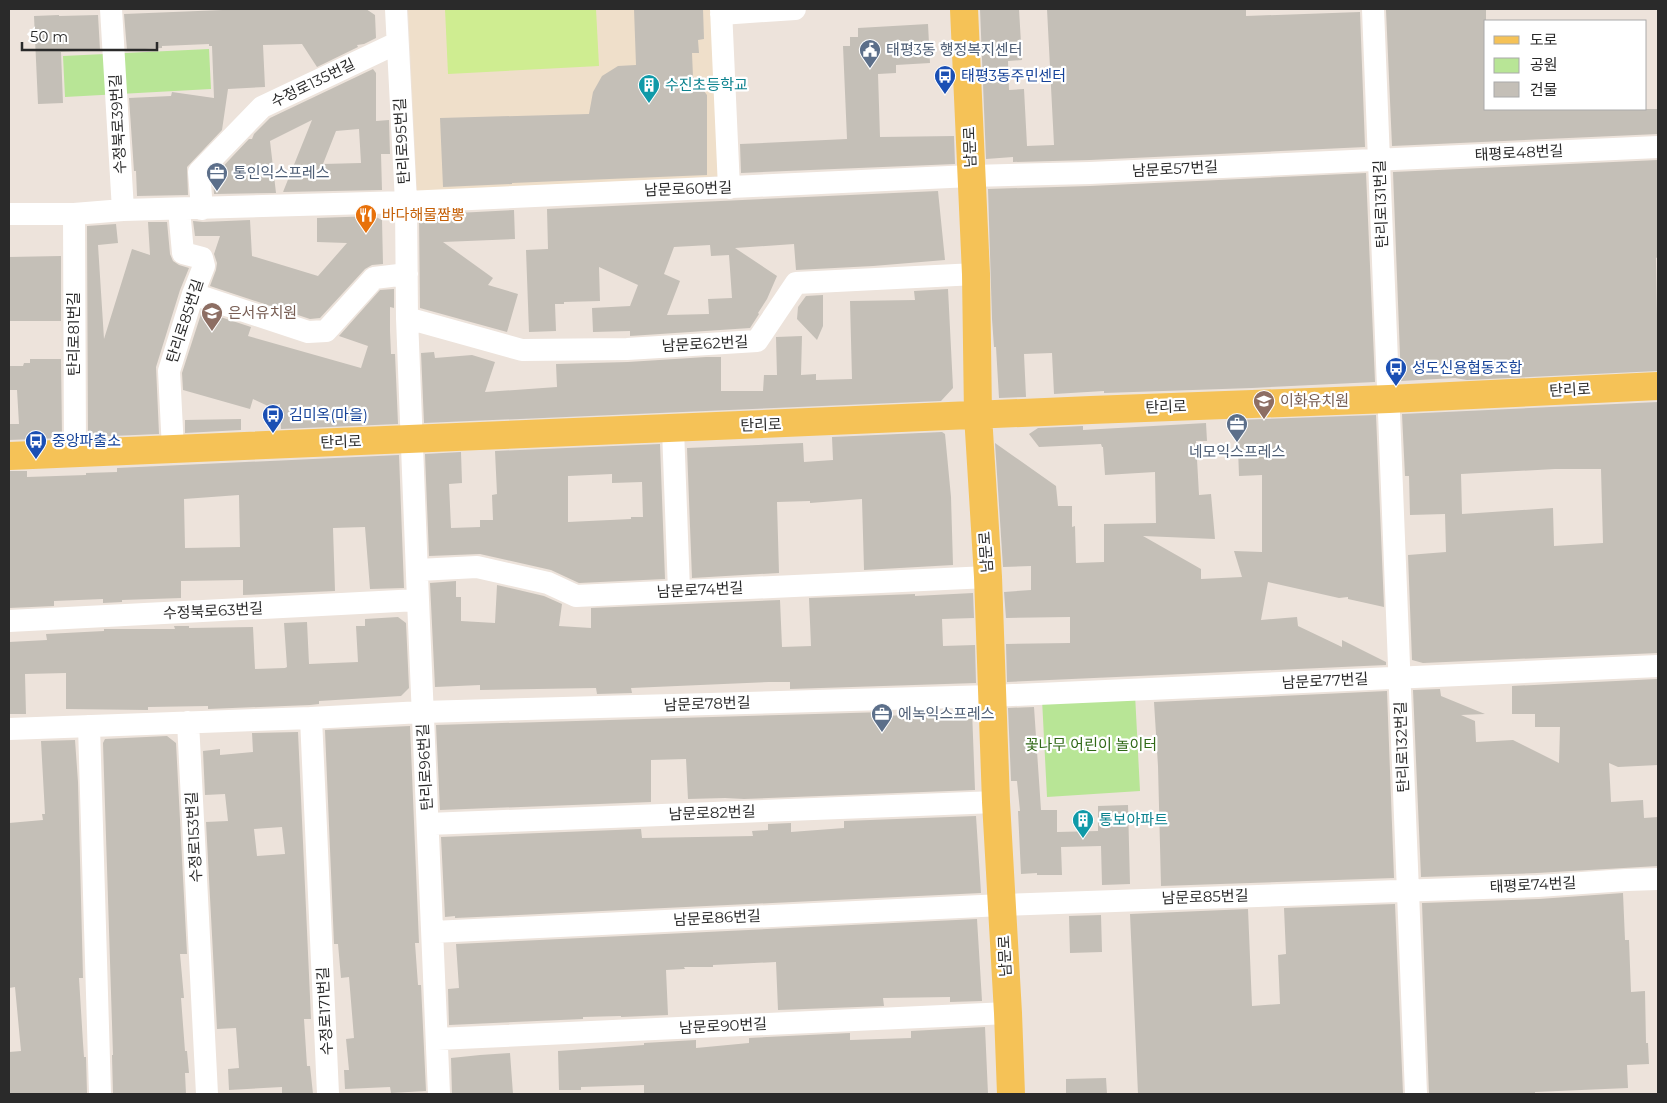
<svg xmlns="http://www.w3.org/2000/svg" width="1667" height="1103" font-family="Montserrat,'Noto Sans KR',sans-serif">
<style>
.education{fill:#efdfca}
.green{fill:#b8e596}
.pitch{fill:#cfed91}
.building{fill:#c4bfb7;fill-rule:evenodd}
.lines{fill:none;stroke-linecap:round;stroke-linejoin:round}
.minor{stroke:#fff;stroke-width:22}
.major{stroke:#f5c257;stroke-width:28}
.labels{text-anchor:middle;stroke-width:4.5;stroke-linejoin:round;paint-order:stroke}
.service-label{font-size:15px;fill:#4e5e75;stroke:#fff;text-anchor:start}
.transit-label{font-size:15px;fill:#164399;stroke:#fff;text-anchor:start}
.street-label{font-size:15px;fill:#2a2a2a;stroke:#fff}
.culture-label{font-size:15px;fill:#0d838f;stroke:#fff;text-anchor:start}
.food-label{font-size:15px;fill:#c56008;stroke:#fff;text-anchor:start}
.education-label{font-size:15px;fill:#785e54;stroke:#fff;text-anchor:start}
.park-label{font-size:15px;fill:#306917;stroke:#fff}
</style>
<rect width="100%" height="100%" fill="#ede3db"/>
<path class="education" d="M408,9H715L724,176L417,192Z"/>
<path class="green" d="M209,49L211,89L65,97L63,56Z
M1135,694L1140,791L1047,797L1042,699Z"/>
<path class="pitch" d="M445,9H596L599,66L448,74Z"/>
<path class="building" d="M247,9H366L375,15L376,38L364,44L357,45L358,47L317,67L302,44L263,45L265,87L228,89L222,130L187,167L188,195L137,196L136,171H134L129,98L171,96L172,92L214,98L212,46H209V44L162,46V48L127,50L124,14Z
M634,9H703L704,39L698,40L699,53H692L693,77L707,95V175L512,183V184L443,187L440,118L589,114L593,92L602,76L618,66L636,65Z
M980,9H1019L1022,60L1008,61L1009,90L1024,89L1027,146L1054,145L1047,9H1246V16L1360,12L1365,147L1090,160L1013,162V157L986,159Z
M1426,9H1486V109H1658V134L1392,146L1386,10Z
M59,15V16L98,15L100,50L61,52L63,103L38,104L34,16Z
M928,24L930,63L896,65V73L878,74L880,137L954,136L955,164L741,173L740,144L847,139L843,46H850V37H858V28Z
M373,69L376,73V121L389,120L390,154H381L382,190L283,192L312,120L270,141L276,193L214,194L213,177L249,139H252L254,134L270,118ZM359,129L361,163L323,164L336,131Z
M1658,160V257L1656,258L1658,371L1467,380L1455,378L1401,381L1393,172Z
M1366,173L1375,382L1252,388L1104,393V391L1054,394L1052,353L1024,354L1026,397L999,398L996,347H994L992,319L988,189L1090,186Z
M938,191L945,260L873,266L796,270L794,244L735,248L777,276L767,299L758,313L759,314L750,328L630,336V331L593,332L592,308L630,306L638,285L599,267L600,301L564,302V304H555L556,331L529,332L526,250L548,249L547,209ZM710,245L711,256L729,255L732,298L708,299L709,314L667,315L680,281L664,274L674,247Z
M514,210L515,239L443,242L493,278L488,285L518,294L507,332L420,308L419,215Z
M374,216L382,220L383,264L372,265L365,269L320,318L310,319L210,286L216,270L217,263L214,254L220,236H195L193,221L203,222L250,220L252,256L318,276L347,243L317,242V218Z
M148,222H167L170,254L173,261L179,265L189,268L180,290L156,367L159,434L88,437L87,226L116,224L118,243L98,245L104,339L132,249L150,255Z
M61,256V321H9V257Z
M394,289V308L390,307V331L391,354H395L398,424L281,429L280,404L268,406L253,399L250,409L183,390L182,373L202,311L251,327L248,336L361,368L368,346L339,336L380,290Z
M948,289L953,388L941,401L424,423L421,353L434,352L435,358L472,355L495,362L485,392L557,387L556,364L628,362L706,357H721V391H763L764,375H777L776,337L802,336L801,375L816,374V380L852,379L850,301L915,300L914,291Z
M823,295V326L817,340L797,319L798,307L806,296Z
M30,359H61L62,438L9,440V424H19L17,390H9V366H23L24,363H30Z
M1658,402V653L1423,663L1412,660L1408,555L1446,552L1445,514L1410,515L1409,476H1405L1402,414ZM1555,469H1601L1603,543L1554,546L1553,508L1462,514L1461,474Z
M1376,415L1384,607L1348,599V597L1339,598L1268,582L1261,620L1297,617L1298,626L1342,647V640L1386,662V665L1007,682L1006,644L1070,643V617L1006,618L1004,592L1031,590V566L1003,567L995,443L1056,486L1058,506H1072V527L1075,526L1076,563L1104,562V524L1156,523L1155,472L1105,475L1103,447H1102L1101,444L1039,447L1029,434L1038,428L1083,426V430L1206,423L1207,441H1196L1199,495L1211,494L1215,539L1143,536L1201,569V579L1242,577L1234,551L1262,552V475L1239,476L1237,420Z
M241,419V430L185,433V420Z
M942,432L945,434L951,497L953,565L864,570L862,499L810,503V501L777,502L779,573L692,578L687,448L803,443L804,462L833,460L832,437Z
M660,444L665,579L579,583L551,570L480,554L429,556L425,454L461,452L462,483L449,484L451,528L480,527V520H493L492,495L497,494L495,451ZM612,474V483L642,482L643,517H631V519L568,522V476Z
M399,455L404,588L370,589L365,527L333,528L335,591L243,595V580L181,581V598L122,600V602L103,603V599L54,601V606L9,608V471H27V477L86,475V473L117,472V468ZM239,495L240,547L185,548L184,499Z
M456,581V597H461V621L495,623L497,585L544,596L562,604L559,626L591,628V608L780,600L782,647L811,646L809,598L915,594V596L973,593L974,618L942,619L943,646L975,645L976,683L790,689V682H769L631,688L632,693L597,694L596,688L480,690V685L435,687L430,583Z
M398,617L406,623L409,688L401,696L319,701V704L310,705L208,709V706L148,707V710L66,709V673L25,674L26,714H9V642L47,640L46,634L104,631V629H175L174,626H189V628L253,627L255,669L285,668L287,667L284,623L307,622L309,664L358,662L356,626H365V619Z
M1657,679L1658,765L1618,767L1609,763L1611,802L1643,800L1644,818L1658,817V866L1537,873L1421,877L1413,690L1440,689L1441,696L1485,714L1461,715L1475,721L1476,742L1513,740L1559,763L1560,727H1535V714H1512V686Z
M1387,691L1394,878L1161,886L1158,766L1154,702Z
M1034,707L1041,810H1057V832L1098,831V806L1128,805L1130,884L1102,885L1101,846L1061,847L1062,875H1037V873L1021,874L1018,811H1020L1017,781H1011L1008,708Z
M955,710H972L975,790L744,799L725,798L688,799L686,759L651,760V802L440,810L436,725L886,712L887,716L955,712Z
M410,726L419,943H415L418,985H421L426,1091L391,1093L390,1087L345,1089L344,1070H349L346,1039L354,1038L349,977L341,978L338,944H334L325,730Z
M298,732L311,1019H304L307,1066H310L313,1094H282V1087L229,1090L228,1069L239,1068L236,1028L217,1029L206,822L228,821L225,794L205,795L203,751L220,749V755L253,752L252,733ZM282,827L285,854L257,856L254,829Z
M167,736L176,743L187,954H180L184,998H181L185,1051H187L189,1073H185L186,1094H113L112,1055H113L103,743L105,739Z
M75,740L78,782L83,978H79L83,1043L84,1057H86L87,1094H9V1052L21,1051L15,987L9,988V823L43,820L42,814H45L41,741Z
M976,816L981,893L455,918V916L445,917L441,837L641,829L642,838L753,836L752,831L768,830V824L791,823V832L844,828V821Z
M1623,893L1625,940H1629L1631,992L1645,991L1646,1043H1648L1649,1064L1627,1065L1628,1088L1535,1092V1093L1518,1094H1429L1422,903L1539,899Z
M1395,904L1403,1094H1138L1130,914L1248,909L1252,1006L1280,1004L1278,955L1286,954L1284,908Z
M1101,915L1102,952L1070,953L1069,916Z
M977,919L982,1001L950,1002V997L883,998L884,1006L778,1010L776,962L713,965V967H684L685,969L666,970L668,1015L621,1017V1016L583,1017V1019L449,1025L448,989L459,988L456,944Z
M985,1027L988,1094H644V1085L581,1087V1090H559L558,1051L644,1045V1043L696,1040V1048L749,1043V1038L850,1033V1040L911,1038V1031Z
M510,1053L513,1094H452L451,1058L480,1055Z
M1106,1078L1107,1094H1066V1079Z"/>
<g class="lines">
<path class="minor" d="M111,9L123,210
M396,9L406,202L407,318L418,600L439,1094
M721,9L729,188
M1373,9L1416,1094
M721,14L795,9
M202,209L199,172L262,107L397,43
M9,214H74L123,210L406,202L971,176L1090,173L1658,147
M74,214L75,454
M193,294L308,332L326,331L374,278L407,274
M407,318L522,350L627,349L757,341L796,283L976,274
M673,429L679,591
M173,449L169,371L193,294L204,266L202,258L183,253L179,209
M418,570L477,567L548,583L576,596L988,577
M9,621L418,600
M311,718L328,1094
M188,722L207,1094
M89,726L100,1094
M9,729L311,718L422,712L992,696L1658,666
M428,824L996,802
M433,932L1002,905L1538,886L1626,880L1658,879
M437,1039L1008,1013"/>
<path class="major" d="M964,9L976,274L978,415L988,577L996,802L1008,1013L1011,1094
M9,456L1091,410L1389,399L1658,386"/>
</g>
<defs>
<g id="civic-pin" transform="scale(1.125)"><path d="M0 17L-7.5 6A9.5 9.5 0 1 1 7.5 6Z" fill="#5c6f8a" stroke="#fff"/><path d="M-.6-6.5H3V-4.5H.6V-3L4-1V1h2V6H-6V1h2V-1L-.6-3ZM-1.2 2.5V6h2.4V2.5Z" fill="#fff"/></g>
<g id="bus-pin" transform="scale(1.125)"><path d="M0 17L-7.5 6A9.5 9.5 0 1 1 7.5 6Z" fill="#1a4fb4" stroke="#fff"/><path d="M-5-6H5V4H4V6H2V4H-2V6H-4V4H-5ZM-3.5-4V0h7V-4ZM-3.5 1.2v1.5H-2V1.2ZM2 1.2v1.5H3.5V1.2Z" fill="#fff"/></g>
<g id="building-pin" transform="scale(1.125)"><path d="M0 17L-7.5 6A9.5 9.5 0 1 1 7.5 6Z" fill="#0f9aa8" stroke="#fff"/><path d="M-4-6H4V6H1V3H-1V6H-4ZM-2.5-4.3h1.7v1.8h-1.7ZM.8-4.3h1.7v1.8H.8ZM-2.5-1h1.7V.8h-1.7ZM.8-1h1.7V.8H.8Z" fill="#fff"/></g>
<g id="office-pin" transform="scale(1.125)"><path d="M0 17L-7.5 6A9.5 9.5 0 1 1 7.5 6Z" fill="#5c6f8a" stroke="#fff"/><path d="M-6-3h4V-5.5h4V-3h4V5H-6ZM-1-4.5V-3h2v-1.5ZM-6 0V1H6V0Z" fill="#fff"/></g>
<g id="restaurant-pin" transform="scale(1.125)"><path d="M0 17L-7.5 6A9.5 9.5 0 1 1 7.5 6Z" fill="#e8710a" stroke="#fff"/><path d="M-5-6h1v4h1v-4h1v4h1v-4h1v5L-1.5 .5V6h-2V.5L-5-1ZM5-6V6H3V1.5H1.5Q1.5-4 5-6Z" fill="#fff"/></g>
<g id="school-pin" transform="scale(1.125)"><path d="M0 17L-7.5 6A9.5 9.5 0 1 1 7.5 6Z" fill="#8d6e63" stroke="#fff"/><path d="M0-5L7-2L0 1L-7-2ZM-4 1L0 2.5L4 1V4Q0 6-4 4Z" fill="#fff"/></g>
</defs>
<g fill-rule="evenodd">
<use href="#civic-pin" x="870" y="50"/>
<use href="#bus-pin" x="945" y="76"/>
<use href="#building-pin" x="649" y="85"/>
<use href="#office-pin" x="217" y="173"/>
<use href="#restaurant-pin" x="366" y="215"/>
<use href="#school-pin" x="212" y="313"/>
<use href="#bus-pin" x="1396" y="368"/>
<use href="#school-pin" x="1264" y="401"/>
<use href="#bus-pin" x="273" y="415"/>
<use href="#office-pin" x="1237" y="424"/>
<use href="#bus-pin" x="36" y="441"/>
<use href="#office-pin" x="882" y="714"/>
<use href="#building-pin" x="1083" y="820"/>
</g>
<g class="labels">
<g class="service-label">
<text x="886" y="55">태평3동 행정복지센터</text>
<text x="233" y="178">통인익스프레스</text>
<text x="1237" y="457" text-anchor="middle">네모익스프레스</text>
<text x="898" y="719">에녹익스프레스</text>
</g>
<g class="transit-label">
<text x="961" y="81">태평3동주민센터</text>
<text x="1412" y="373">성도신용협동조합</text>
<text x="289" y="420">김미옥(마을)</text>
<text x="52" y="446">중앙파출소</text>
</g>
<g class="street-label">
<text transform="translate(313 83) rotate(-26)" y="5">수정로135번길</text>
<text transform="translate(118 124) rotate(-93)" y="5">수정북로39번길</text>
<text transform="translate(402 141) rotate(-93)" y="5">탄리로95번길</text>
<text transform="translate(970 147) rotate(-92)" y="5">남문로</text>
<text transform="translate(1519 153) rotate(-3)" y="5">태평로48번길</text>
<text transform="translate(1175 169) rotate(-3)" y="5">남문로57번길</text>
<text transform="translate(688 189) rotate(-2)" y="5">남문로60번길</text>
<text transform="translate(1381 204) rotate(-92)" y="5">탄리로131번길</text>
<text transform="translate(185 321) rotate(-72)" y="5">탄리로85번길</text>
<text transform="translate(74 334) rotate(-90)" y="5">탄리로81번길</text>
<text transform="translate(705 344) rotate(-3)" y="5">남문로62번길</text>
<text transform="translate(1570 390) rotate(-3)" y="5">탄리로</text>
<text transform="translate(1166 407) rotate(-2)" y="5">탄리로</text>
<text transform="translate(761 425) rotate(-2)" y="5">탄리로</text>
<text transform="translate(341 442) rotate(-2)" y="5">탄리로</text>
<text transform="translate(986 552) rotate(-94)" y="5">남문로</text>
<text transform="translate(700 590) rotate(-3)" y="5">남문로74번길</text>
<text transform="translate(213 611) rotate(-3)" y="5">수정북로63번길</text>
<text transform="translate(1325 681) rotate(-3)" y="5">남문로77번길</text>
<text transform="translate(707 704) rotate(-2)" y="5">남문로78번길</text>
<text transform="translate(1402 747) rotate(-92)" y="5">탄리로132번길</text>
<text transform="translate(425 767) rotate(-93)" y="5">탄리로96번길</text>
<text transform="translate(712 813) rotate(-2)" y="5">남문로82번길</text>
<text transform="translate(194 837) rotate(-93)" y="5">수정로153번길</text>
<text transform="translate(1533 885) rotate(-3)" y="5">태평로74번길</text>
<text transform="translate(1205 897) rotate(-2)" y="5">남문로85번길</text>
<text transform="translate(717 918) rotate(-3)" y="5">남문로86번길</text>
<text transform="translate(1005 956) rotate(-93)" y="5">남문로</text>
<text transform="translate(325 1011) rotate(-93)" y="5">수정로171번길</text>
<text transform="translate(723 1026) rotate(-3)" y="5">남문로90번길</text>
</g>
<g class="culture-label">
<text x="665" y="90">수진초등학교</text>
<text x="1099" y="825">통보아파트</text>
</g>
<g class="food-label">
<text x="382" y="220">바다해물짬뽕</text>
</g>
<g class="education-label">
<text x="228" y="318">은서유치원</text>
<text x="1280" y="406">이화유치원</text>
</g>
<g class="park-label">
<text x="1091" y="750">꽃나무 어린이 놀이터</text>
</g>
</g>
<rect width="1667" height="1103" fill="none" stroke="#2a2a2a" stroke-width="20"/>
<rect x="1484" y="20" width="162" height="90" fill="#ffffff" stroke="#aaaaaa"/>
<rect x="1494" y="36" width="25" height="8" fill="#f5c257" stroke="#aaaaaa"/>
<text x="1530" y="45" font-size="15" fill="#2a2a2a">도로</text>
<rect x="1494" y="58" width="25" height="15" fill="#b8e596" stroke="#aaaaaa"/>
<text x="1530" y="70" font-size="15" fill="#2a2a2a">공원</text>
<rect x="1494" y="82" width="25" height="15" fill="#c4bfb7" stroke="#aaaaaa"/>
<text x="1530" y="95" font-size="15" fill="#2a2a2a">건물</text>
<path d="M22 42v8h135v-8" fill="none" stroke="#2a2a2a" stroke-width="2.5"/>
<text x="30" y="42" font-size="15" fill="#2a2a2a" stroke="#ffffff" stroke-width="4" paint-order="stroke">50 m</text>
</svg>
